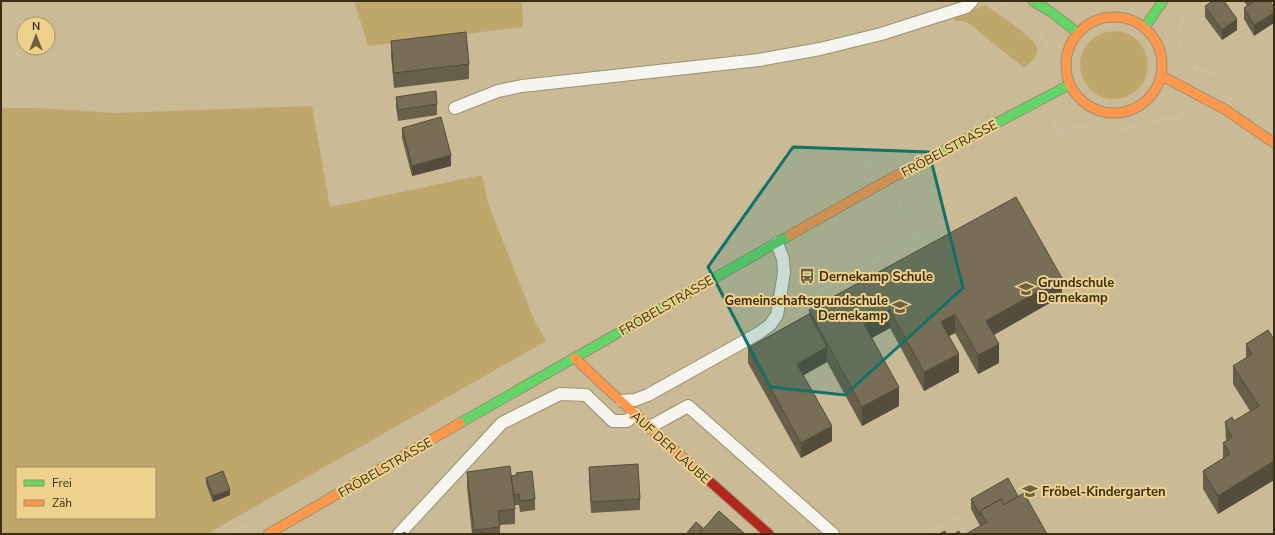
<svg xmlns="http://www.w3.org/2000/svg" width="1275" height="535" font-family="'Nunito Sans',sans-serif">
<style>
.green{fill:#bfa76b;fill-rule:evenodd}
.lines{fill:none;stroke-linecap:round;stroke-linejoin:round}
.lane-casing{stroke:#9b9072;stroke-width:14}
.fast-casing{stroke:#9b9072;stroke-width:11}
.slow-casing{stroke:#9b9072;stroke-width:11}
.jam-casing{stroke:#9b9072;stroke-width:11}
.path{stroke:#cfcabf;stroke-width:2.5;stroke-dasharray:1 3;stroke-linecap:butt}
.lane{stroke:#f7f5ef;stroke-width:12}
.fast{stroke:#63d668;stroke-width:9}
.slow{stroke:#ff974d;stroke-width:9}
.jam{stroke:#b3261e;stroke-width:9}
.wall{fill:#675f4a}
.shaded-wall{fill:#544d3c}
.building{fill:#786e56;stroke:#544d3c}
.marked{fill:#117269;fill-opacity:0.2;stroke:#117269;stroke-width:3;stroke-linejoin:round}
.labels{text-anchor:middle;stroke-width:4;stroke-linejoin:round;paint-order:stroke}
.street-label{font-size:13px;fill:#3a2f13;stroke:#edd18d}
.poi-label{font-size:13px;font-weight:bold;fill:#3a2f13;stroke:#edd18d;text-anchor:start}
</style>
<rect width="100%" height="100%" fill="#cabb96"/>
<path class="green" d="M354,1H522L523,27L368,46Z
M985,5C995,12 1035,37 1037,48C1039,57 1029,63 1024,68L971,25L963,21H954L955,18Z
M1080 65a34 34 0 1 1 68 0a34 34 0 1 1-68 0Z
M312,106L330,207L482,175L488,203L535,322L546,341L207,534H1V108H37L114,113ZM17,468H155V518H17Z"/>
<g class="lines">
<g class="lane-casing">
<path id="lane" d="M455,108L498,91L522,86L759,60L820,49L881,34L966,7L972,1
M622,401L635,400L648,395L759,333L770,325L777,315L784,273L783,259L777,243
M650,427L688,406L833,534
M399,534L502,423L560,394L586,395L613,421H627L635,414"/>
</g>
<g class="fast-casing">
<path id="fast" d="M1033,1L1051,12L1078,33
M1145,27L1163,1
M930,158L1069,85
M460,423L790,235"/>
</g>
<g class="slow-casing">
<path id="slow" d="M1066 65a48 48 0 1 1 96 0a48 48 0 1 1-96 0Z
M1162,76L1226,110L1274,143
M790,235L886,181L930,158
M575,358L602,384L698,471
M268,534L460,423"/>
</g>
<g class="jam-casing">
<path id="jam" d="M698,471L769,534"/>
</g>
<path class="path" d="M998,1L1014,12
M1178,15L1183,19C1174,43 1178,51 1196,67
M1041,33L1048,45V64L1041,74
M1195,69L1196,67L1213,74L1228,85
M1052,119L1059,135L1075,126H1086L1102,131H1121L1152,121L1180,117L1183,115L1184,113
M858,170L873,159L897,149
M795,305L918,236L897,199
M231,534L248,524
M928,534L956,518L965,534"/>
<use href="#lane" class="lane"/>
<use href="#fast" class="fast"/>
<use href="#slow" class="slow"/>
<use href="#jam" class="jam"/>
</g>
<path class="wall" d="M1244,1H1273L1271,2L1254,36L1244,19V8L1247,6Z
M1205,6L1237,30L1222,40L1205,17Z
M391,41L469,64V79L394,88L391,56Z
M396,97L437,104V115L398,121L396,107Z
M402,128L451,166L412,176L402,138Z
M1062,296L994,335L999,363L978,374L955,333L949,336L959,372L924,391L890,328L872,338L899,406L862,426L827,362L803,375L832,441L801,458L748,363V348L809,314V310Z
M1268,330L1274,480L1218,514L1203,489V471L1223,458V443L1226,441L1225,422L1234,421L1250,411L1233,384V366L1246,358V344Z
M589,467L640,499V510L591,513L589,477Z
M467,472L535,499V510L520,512L519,505H515V524L500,525V534H472L467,487Z
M206,478L230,495L213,502L206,484Z
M1018,496L1047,534L980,526L971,509V499Z"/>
<path class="shaded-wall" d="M1274,13V23L1254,36V25Z
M1237,19V30L1222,40V30Z
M451,155V166L412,176V166Z
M1062,278V296L986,339V321Z
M890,310V328L864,342V324Z
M955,314V333L941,340V322Z
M999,344V363L978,374V355Z
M827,347V362L797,379V364Z
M959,354V372L924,391V372Z
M899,387V406L862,426V407Z
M832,426V441L801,458V443Z
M1274,461V480L1218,514V496Z
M230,490V495L213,502V496Z"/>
<path class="building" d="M1213,1H1224L1237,19L1222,30L1205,6Z
M1251,1H1270L1274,7V13L1254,25L1244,8L1252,3Z
M466,32L469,64L394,73L391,41Z
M436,91L437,104L398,110L396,97Z
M441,117L451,155L412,166L402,128Z
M1016,197L1062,278L986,321L999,344L978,355L955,314L941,322L959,354L924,372L890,310L864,324L899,387L862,407L809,310Z
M809,314L827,347L797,364L832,426L801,443L748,348Z
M1268,330L1274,339V461L1218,496L1203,471L1230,454L1223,443L1232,437L1226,426L1227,425L1225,422L1232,417L1234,421L1259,406L1233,366L1252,354L1246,344Z
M638,464L640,499L591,502L589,467Z
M510,466L515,509L498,511L500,527L474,530L467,472Z
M223,471L230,490L213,496L206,478Z
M532,471L535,499L520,501L519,494L514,495L511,476L517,475L516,473Z
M1008,478L1018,496L1004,505L1001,499L980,511V515L971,499Z
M1024,493L1047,534H966L987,522L980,511L1001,499L1004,505Z
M719,511L745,534H699Z
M696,522L703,528L699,534H686Z
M945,531L947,534H939Z
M959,531L960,534H954Z
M404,532L407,534H402Z"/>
<path class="marked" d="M793,147L929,152L963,288L845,395L770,387L708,267Z"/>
<defs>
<g id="bus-bare" transform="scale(1.2)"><path d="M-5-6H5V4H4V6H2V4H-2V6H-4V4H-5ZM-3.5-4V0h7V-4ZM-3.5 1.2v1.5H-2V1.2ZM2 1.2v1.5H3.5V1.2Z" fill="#6c6041" stroke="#edd18d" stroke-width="2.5" paint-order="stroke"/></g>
<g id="school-bare" transform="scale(1.2)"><path d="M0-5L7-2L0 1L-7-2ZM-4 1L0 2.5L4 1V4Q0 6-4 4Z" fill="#6c6041" stroke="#edd18d" stroke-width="2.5" paint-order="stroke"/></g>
</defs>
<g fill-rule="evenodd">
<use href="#bus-bare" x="807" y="276"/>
<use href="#school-bare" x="1026" y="289"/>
<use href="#school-bare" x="900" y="307"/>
<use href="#school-bare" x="1030" y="491"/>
</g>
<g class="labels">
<g class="street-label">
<text transform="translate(949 148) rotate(-28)" y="5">FRÖBELSTRASSE</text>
<text transform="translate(666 305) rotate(-30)" y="5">FRÖBELSTRASSE</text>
<text transform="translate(671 447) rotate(42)" y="5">AUF DER LAUBE</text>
<text transform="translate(385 467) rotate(-30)" y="5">FRÖBELSTRASSE</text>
</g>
<g class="poi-label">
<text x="819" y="281">Dernekamp Schule</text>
<text x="1038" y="287">Grundschule<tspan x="1038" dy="15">Dernekamp</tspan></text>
<text x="888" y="305" text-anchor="end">Gemeinschaftsgrundschule<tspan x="888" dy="15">Dernekamp</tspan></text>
<text x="1042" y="496">Fröbel-Kindergarten</text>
</g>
</g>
<rect width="1275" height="535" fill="none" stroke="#3a2f13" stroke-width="4"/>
<rect x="16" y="467" width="140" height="52" fill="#edd18d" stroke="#a5905c"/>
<rect x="24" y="480" width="20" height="6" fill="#63d668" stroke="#a5905c"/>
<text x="52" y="487" font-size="12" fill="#3a2f13">Frei</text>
<rect x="24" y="500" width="20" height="6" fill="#ff974d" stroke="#a5905c"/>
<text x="52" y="507" font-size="12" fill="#3a2f13">Zäh</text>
<g transform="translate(36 36)"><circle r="19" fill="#edd18d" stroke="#a5905c"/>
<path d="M0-3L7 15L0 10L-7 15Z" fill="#6c6041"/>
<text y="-6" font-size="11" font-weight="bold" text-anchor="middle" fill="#3a2f13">N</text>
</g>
</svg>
